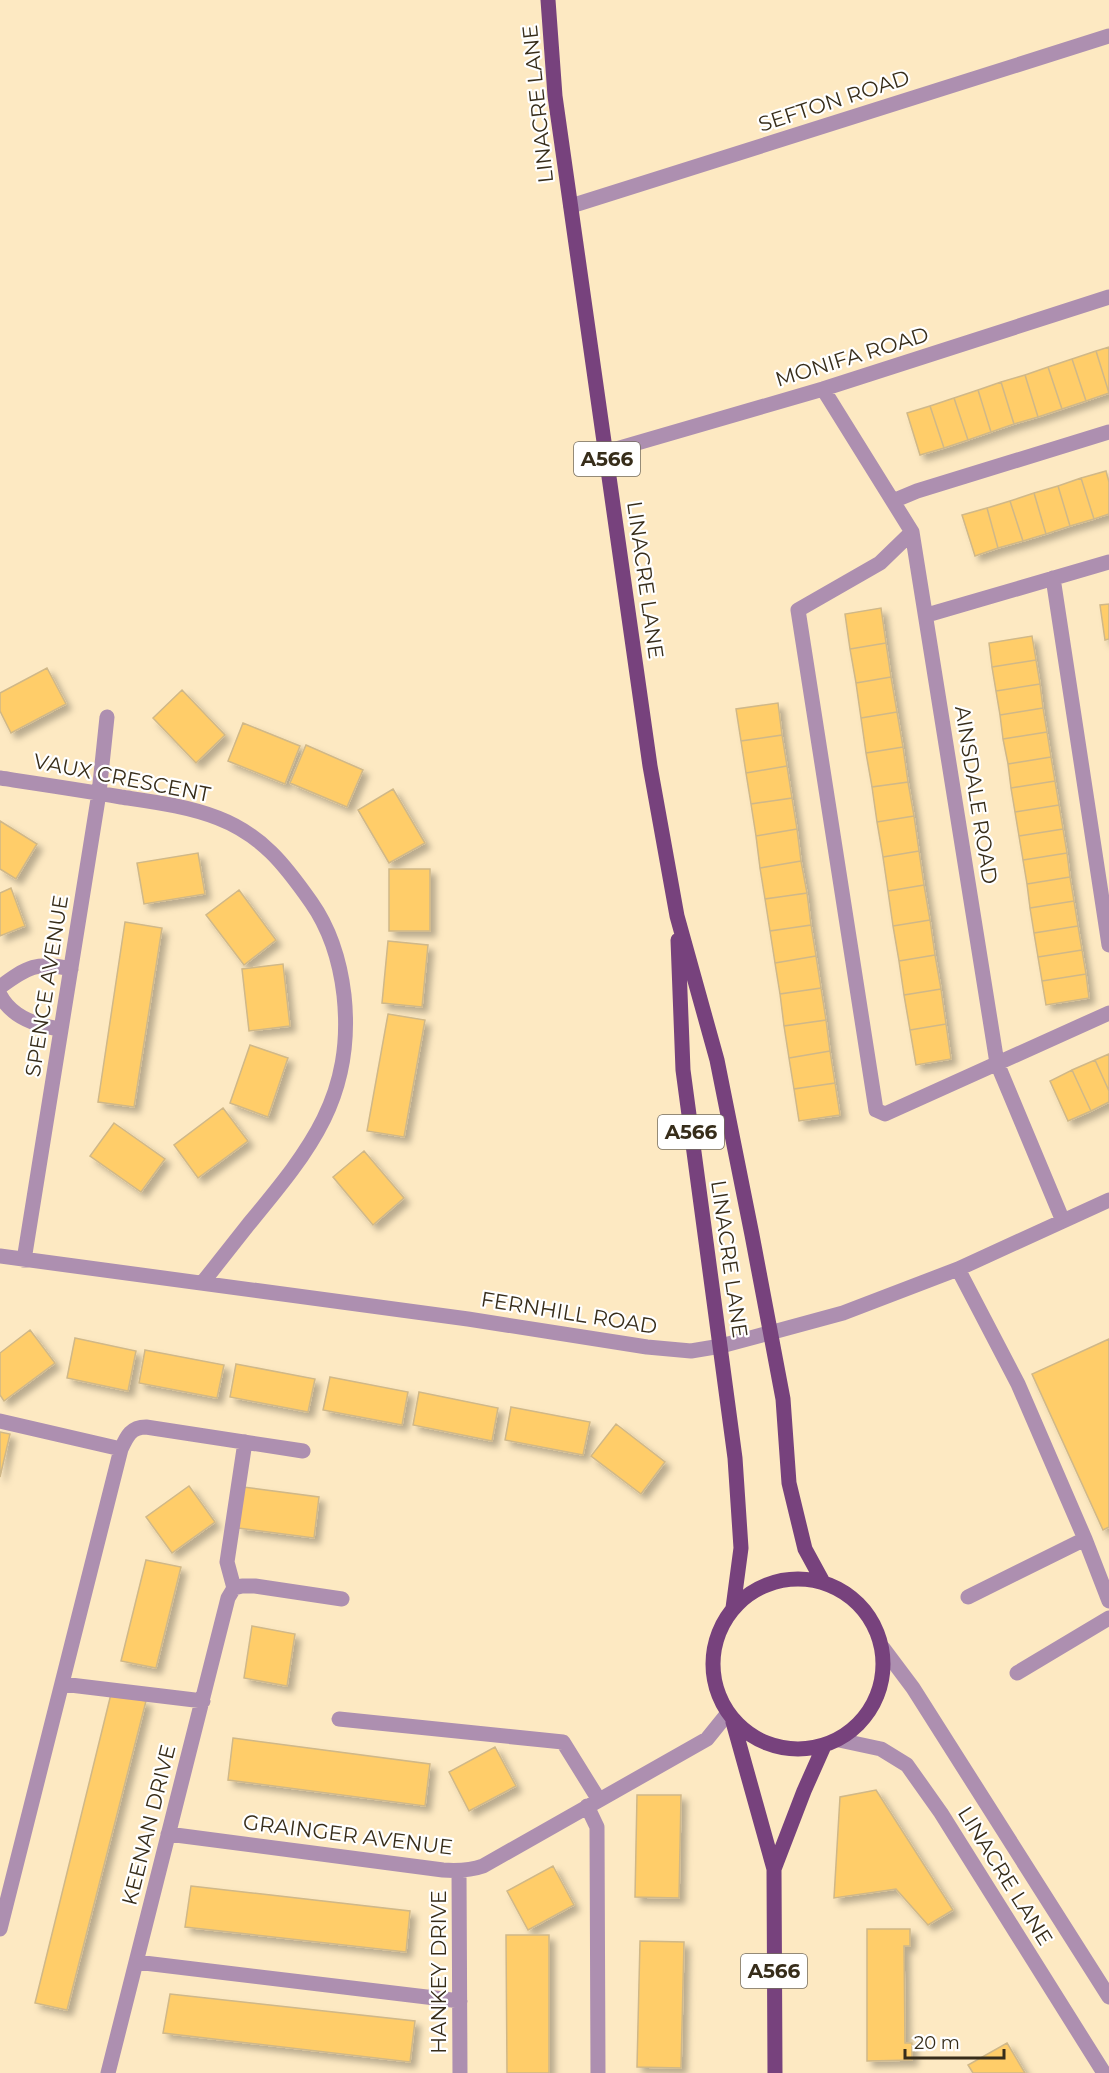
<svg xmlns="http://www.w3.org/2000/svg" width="1109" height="2073" font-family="Montserrat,sans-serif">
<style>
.building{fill:#ffcd69;stroke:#d0b888;stroke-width:1.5;filter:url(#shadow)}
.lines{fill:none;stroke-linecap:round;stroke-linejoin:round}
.minor{stroke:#ad8fb0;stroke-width:15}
.major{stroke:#77427d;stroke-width:15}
.labels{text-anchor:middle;stroke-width:4.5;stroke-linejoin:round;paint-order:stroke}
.shield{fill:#fff;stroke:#736c5f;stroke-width:1.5}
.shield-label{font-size:20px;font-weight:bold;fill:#372d1a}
.street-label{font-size:21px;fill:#372d1a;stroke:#fff}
</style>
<defs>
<filter id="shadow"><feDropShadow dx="5.5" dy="5.5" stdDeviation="3" flood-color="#0004"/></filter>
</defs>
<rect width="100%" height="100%" fill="#fde9c2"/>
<path class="building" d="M1109,347V393L1096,351Z
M1096,351L1109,393L1086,401L1072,359Z
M1072,359L1086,401L1062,409L1048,367Z
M1048,367L1062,409L1038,417L1025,375Z
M1025,375L1038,417L1014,424L1001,382Z
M1001,382L1014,424L991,432L978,390Z
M978,390L991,432L968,440L954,398Z
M954,398L968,440L944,448L930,406Z
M930,406L944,448L920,455L907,413Z
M1106,471L1109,482V514L1094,519L1081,478Z
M1081,478L1094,519L1070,526L1058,486Z
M1058,486L1070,526L1046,534L1034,493Z
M1034,493L1046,534L1023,541L1010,501Z
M1010,501L1023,541L998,548L987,508Z
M987,508L998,548L975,556L962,515Z
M1109,604V639L1105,640L1100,605Z
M881,608L886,643L850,649L845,614Z
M1032,636L1036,660L992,667L989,643Z
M886,643L891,677L856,683L850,649Z
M1036,660L1040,684L996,691L992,667Z
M47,668L66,704L11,733L0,711V693Z
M891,677L897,712L861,718L856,683Z
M1040,684L1043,708L1000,715L996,691Z
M182,690L225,735L196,763L153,718Z
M778,703L782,735L741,741L736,709Z
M1043,708L1047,732L1003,739L1000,715Z
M897,712L903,747L866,753L861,718Z
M243,723L300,746L285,784L228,761Z
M1047,732L1051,757L1008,764L1003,739Z
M782,735L787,766L746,773L741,741Z
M306,745L363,770L347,807L290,783Z
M903,747L908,782L872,787L866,753Z
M1051,757L1055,781L1011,788L1008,764Z
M787,766L792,798L751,804L746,773Z
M1055,781L1059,805L1015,812L1011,788Z
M908,782L914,816L877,822L872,787Z
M393,789L425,843L389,863L358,810Z
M792,798L797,829L756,836L751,804Z
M1059,805L1063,829L1019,836L1015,812Z
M914,816L919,851L883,857L877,822Z
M0,821L37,844L16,879L0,869Z
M797,829L801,861L760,868L756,836Z
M1063,829L1067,853L1023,860L1019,836Z
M919,851L924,885L888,891L883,857Z
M198,853L205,894L144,904L137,863Z
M1067,853L1070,877L1027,884L1023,860Z
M801,861L807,893L765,899L760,868Z
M389,869H430V931H389Z
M1070,877L1074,901L1030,908L1027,884Z
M924,885L930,920L893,926L888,891Z
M11,888L25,926L0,936V893Z
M239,890L276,940L244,965L206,915Z
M807,893L811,925L770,931L765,899Z
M1074,901L1078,926L1034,933L1030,908Z
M930,920L935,955L899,961L893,926Z
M125,922L162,928L134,1107L98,1102Z
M811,925L816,956L775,963L770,931Z
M1078,926L1082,950L1038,957L1034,933Z
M388,941L428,945L422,1007L382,1003Z
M1082,950L1086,974L1042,981L1038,957Z
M935,955L941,989L904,995L899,961Z
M816,956L821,988L780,994L775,963Z
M283,964L290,1026L249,1031L242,969Z
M1086,974L1089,998L1046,1005L1042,981Z
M821,988L826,1020L784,1026L780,994Z
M941,989L946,1024L910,1030L904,995Z
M388,1014L425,1020L404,1137L367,1131Z
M826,1020L830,1051L789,1058L784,1026Z
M946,1024L951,1059L916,1065L910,1030Z
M250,1045L288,1058L268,1117L230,1103Z
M830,1051L835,1083L794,1089L789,1058Z
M1109,1054V1091L1095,1060Z
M1095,1060L1109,1091V1102L1091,1111L1072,1070Z
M1072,1070L1091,1111L1068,1121L1050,1081Z
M835,1083L840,1115L799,1121L794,1089Z
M223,1108L248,1141L198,1178L174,1145Z
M114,1123L165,1159L141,1192L90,1156Z
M364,1151L404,1198L373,1225L333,1177Z
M30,1330L55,1363L4,1401L0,1395V1353Z
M75,1338L136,1351L128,1391L67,1378Z
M1109,1339V1527L1103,1530L1032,1374Z
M145,1350L224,1365L217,1398L139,1383Z
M236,1364L315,1379L308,1412L230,1397Z
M330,1377L408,1392L402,1425L323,1410Z
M419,1392L498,1408L492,1441L413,1425Z
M511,1407L590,1422L583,1455L505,1440Z
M616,1424L665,1462L641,1494L591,1456Z
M0,1432L10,1434L0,1477Z
M189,1486L215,1522L172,1553L146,1517Z
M243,1487L319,1497L314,1538L238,1528Z
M146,1560L181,1567L156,1668L121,1661Z
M252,1626L295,1634L287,1686L244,1678Z
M111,1694L146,1701L67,2010L35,2003Z
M233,1738L430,1764L425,1806L228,1780Z
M495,1747L516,1786L469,1811L449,1772Z
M876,1790L953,1910L928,1925L896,1889L834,1898L840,1797Z
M637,1795H681L679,1898L635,1897Z
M553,1866L574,1905L528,1930L507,1891Z
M191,1886L410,1911L406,1952L185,1927Z
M867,1929H910V1946H904L905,2043H912V2060L867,2061Z
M506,1935H549V2073H507Z
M640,1941L684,1942L681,2068L637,2067Z
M170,1994L415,2021L410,2062L163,2033Z
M1007,2043L1025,2073H973L968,2065Z"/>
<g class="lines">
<path class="minor" d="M571,206L1109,36
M823,389L912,532L997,1063L1063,1221
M606,452L823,389L1109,297
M893,501L917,491L1109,432
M912,532L880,563L798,610L876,1110L885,1114L1109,1013
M1053,578L1109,945
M927,615L1109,562
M0,778C40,784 81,790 121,797C154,802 187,806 218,818C262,835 285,865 311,902C330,929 340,961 344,995C355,1097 309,1151 248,1225C233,1244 218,1263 203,1282
M0,987C27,967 37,961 71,969
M0,995C12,1018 38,1026 61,1029
M0,1256L468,1319L647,1347L691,1351L721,1346L843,1313L958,1269L1109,1200
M24,1260L99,793L107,717
M958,1269L1018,1384L1085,1539L1109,1601
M0,1421L121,1449
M234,1588L227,1562L245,1442
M234,1588L242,1586H255L342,1599
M968,1597L1085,1539
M883,1648L913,1688L1109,1997
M1017,1673L1109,1618
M62,1684L203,1701
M339,1719L563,1742L599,1800
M839,1740L881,1749L907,1765L941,1813L1104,2073
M587,1806L597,1827L598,2073
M168,1834L443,1870C457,1871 469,1871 483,1866L707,1739L728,1713
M459,1871L460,2073
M0,1929L121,1449C127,1436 131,1427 146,1427L303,1451
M136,1962L460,2001
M108,2073L228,1598L234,1588"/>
<path class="major" d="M548,0L555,96L650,766L677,916L717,1060L752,1235L783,1399L789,1483L805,1549L823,1582
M678,940L683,1070L735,1458L741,1548L733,1608
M713 1664a85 85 0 1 1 170 0a85 85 0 1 1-170 0Z
M733,1722L774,1869L775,2073
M774,1869L804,1791L824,1746"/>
</g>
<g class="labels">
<g class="shield">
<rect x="574" y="442" width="66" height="34" rx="4.5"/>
<rect x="658" y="1115" width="66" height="34" rx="4.5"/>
<rect x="741" y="1954" width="66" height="34" rx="4.5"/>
</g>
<g class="shield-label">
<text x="607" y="466">A566</text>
<text x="691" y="1139">A566</text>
<text x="774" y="1978">A566</text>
</g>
<g class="street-label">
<text transform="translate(834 101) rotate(-18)" y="7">SEFTON ROAD</text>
<text transform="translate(538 104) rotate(-96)" y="7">LINACRE LANE</text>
<text transform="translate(852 357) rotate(-17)" y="7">MONIFA ROAD</text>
<text transform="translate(645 580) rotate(82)" y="7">LINACRE LANE</text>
<text transform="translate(122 778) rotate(11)" y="7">VAUX CRESCENT</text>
<text transform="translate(976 795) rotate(81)" y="7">AINSDALE ROAD</text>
<text transform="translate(47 986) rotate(-81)" y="7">SPENCE AVENUE</text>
<text transform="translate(729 1259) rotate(82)" y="7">LINACRE LANE</text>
<text transform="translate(569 1313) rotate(9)" y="7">FERNHILL ROAD</text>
<text transform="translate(149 1825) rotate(-76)" y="7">KEENAN DRIVE</text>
<text transform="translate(348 1835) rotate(7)" y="7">GRAINGER AVENUE</text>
<text transform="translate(1005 1876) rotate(58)" y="7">LINACRE LANE</text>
<text transform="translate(439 1972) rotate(-90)" y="7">HANKEY DRIVE</text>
</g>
</g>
<path d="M905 2049v9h99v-9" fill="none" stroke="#372d1a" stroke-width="3"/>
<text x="914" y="2049" font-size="18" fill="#372d1a" stroke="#ffffff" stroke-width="4.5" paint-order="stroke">20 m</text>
</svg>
